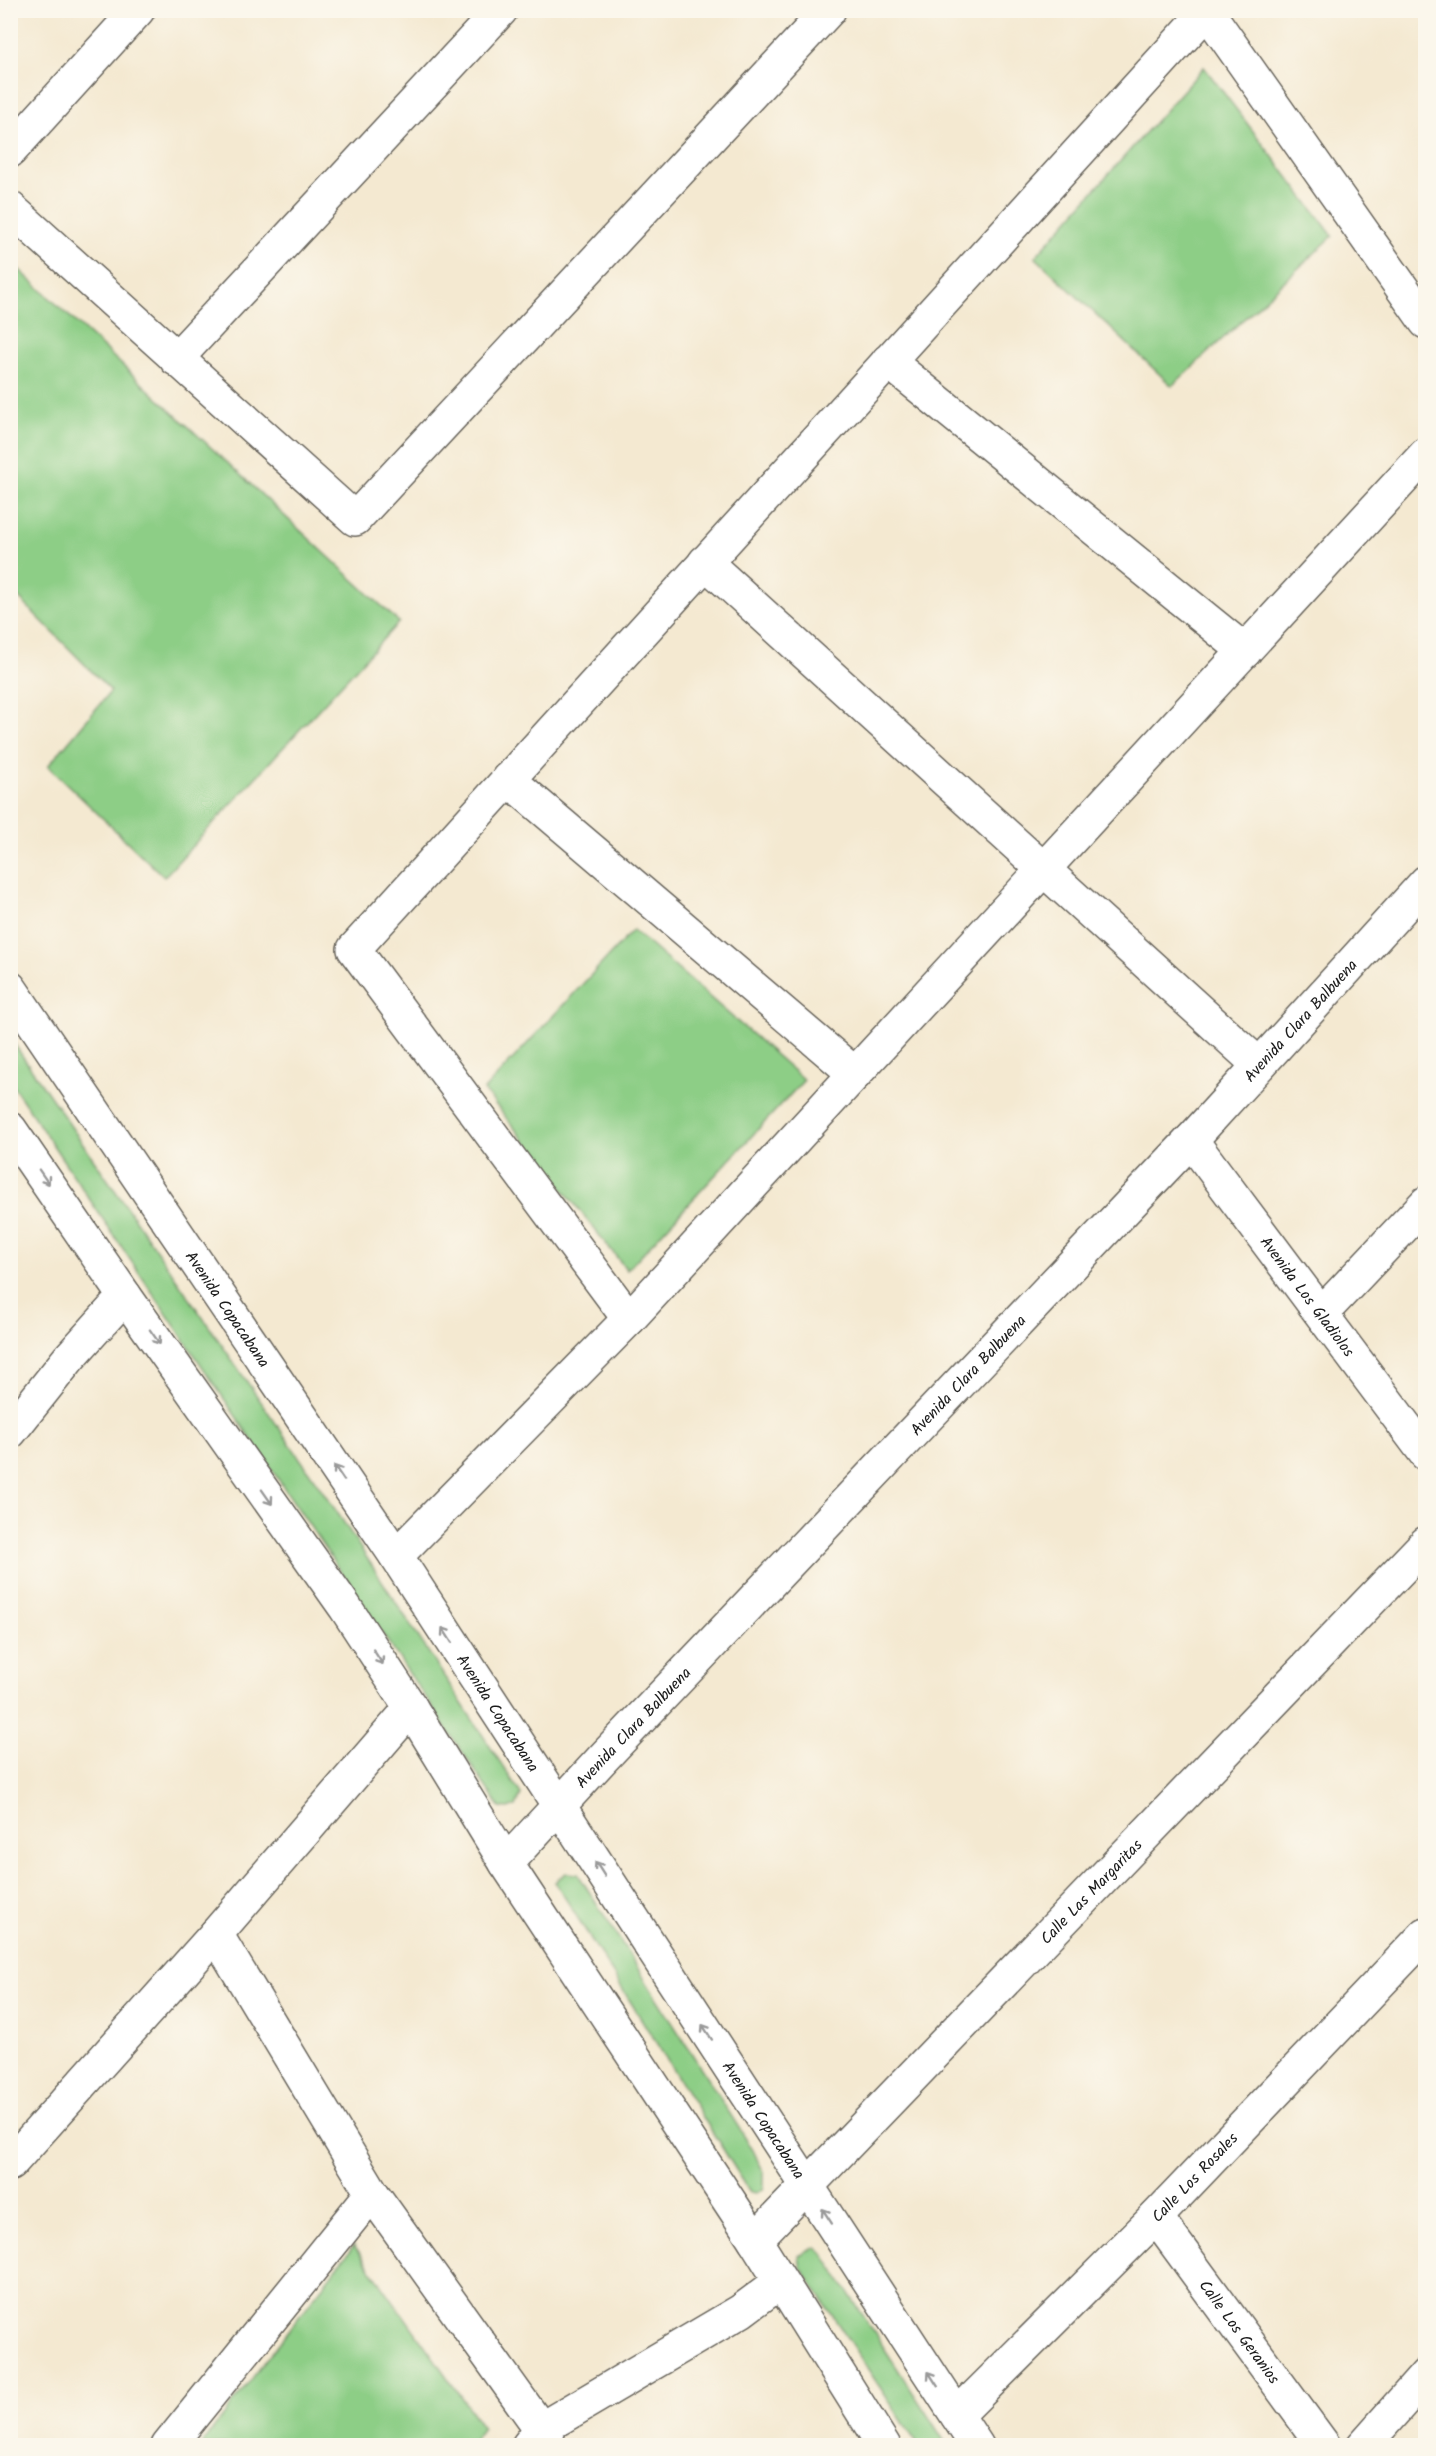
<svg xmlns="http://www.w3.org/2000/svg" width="1436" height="2456" font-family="Kalam,sans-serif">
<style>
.green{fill:#8dce86;stroke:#547551;stroke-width:1.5}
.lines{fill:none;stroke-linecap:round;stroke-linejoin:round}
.minor-casing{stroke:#68645b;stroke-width:36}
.secondary-casing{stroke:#68645b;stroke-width:36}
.minor{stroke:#fff;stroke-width:33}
.secondary{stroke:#fff;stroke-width:33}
.oneway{stroke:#999}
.labels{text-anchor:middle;stroke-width:4.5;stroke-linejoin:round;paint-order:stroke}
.street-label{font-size:16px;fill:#1c1c1c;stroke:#fbf7ec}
</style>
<rect width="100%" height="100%" fill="#fbf7ec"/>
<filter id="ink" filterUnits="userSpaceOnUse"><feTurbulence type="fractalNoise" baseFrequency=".0167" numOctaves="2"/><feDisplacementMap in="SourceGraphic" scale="12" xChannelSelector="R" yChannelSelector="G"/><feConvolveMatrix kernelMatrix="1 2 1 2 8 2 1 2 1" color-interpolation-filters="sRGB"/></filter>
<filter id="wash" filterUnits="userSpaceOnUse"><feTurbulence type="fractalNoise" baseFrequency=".008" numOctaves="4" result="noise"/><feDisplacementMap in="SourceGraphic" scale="24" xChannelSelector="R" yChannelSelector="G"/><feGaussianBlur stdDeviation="1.35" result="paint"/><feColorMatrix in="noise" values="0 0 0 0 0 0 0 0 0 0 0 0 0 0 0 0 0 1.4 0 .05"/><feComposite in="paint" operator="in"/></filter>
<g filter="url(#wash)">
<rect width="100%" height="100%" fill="#f4e9d1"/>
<path class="green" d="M1204,67L1333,236L1172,386L1035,257Z
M11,262L399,622L164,877L48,766L111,691L11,590Z
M633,930L804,1080L627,1270L484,1090Z
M10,1038L337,1512L521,1794L516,1806L508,1809L500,1808L11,1083Z
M566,1873L578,1874L753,2150L764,2173V2188L757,2193L750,2192L555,1882Z
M354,2245L483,2428L470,2445H201Z
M816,2247L822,2252L947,2445H918L801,2268L799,2256Z"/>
</g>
<g filter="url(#ink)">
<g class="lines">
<g class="minor-casing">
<g id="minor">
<path d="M1207,11L1426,322"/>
<path d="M10,151L138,10"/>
<path d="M10,208L355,519L829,10"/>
<path d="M176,359L501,10"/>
<path d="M888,361L1245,651"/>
<path d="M705,562L1259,1065"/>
<path d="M508,779L855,1074"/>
<path id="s1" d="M1191,1140L1426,1454"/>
<path d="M1322,1313L1426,1203"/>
<path d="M629,1319L354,949L1208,10"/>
<path d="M10,1432L69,1358L125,1296"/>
<path d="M396,1556L629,1319L1426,454"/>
<path id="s2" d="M506,1863L604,1757L1191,1140L1426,882"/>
<path d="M216,1934L372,2193L541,2429L550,2446"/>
<path d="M10,2164L216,1934L411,1708"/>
<path id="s3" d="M1156,2217L1324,2446"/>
<path id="s4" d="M755,2240L1426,1543"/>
<path id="s5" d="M957,2415L1156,2217L1426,1934"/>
<path d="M168,2446L372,2193"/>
<path d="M528,2446L541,2429L741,2311L780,2282"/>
<path d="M1363,2446L1426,2375"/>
</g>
</g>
<g class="secondary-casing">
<g id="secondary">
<path id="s6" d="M10,988L396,1556L977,2446"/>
<path d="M10,1129L125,1296L345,1607L411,1708L506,1863L755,2240L884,2446"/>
</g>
</g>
<use href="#minor" class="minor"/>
<use href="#secondary" class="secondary"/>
</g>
<defs><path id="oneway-shaft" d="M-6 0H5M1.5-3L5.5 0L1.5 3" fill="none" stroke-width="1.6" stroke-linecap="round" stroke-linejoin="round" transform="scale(1.5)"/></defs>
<g class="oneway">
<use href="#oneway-shaft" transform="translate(44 1177) rotate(55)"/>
<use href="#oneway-shaft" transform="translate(155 1337) rotate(55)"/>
<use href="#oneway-shaft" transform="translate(339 1473) rotate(-124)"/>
<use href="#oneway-shaft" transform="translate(267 1497) rotate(55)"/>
<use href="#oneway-shaft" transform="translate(447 1635) rotate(-123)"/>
<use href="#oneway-shaft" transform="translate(378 1657) rotate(57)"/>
<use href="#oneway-shaft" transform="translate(600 1869) rotate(-123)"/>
<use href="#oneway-shaft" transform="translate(707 2032) rotate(-123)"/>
<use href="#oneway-shaft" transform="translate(827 2216) rotate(-123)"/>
<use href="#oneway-shaft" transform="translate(933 2379) rotate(-123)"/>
</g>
</g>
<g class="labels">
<g class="street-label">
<text dy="6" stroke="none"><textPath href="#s2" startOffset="1158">Avenida Clara Balbuena</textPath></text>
<text dy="6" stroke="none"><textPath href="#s1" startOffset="195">Avenida Los Gladiolos</textPath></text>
<text dy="6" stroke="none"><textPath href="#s6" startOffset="388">Avenida Copacabana</textPath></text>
<text dy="6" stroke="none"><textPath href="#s2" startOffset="672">Avenida Clara Balbuena</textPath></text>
<text dy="6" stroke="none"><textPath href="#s6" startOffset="874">Avenida Copacabana</textPath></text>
<text dy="6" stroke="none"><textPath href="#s2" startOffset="186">Avenida Clara Balbuena</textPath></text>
<text dy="6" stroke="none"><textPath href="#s4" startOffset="484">Calle Las Margaritas</textPath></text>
<text dy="6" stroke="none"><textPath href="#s6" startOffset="1360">Avenida Copacabana</textPath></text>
<text dy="6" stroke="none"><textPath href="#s5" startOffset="336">Calle Los Rosales</textPath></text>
<text dy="6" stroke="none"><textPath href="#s3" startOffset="142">Calle Los Geranios</textPath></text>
</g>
</g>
<rect width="1436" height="2456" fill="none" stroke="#fbf7ec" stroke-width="36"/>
</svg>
